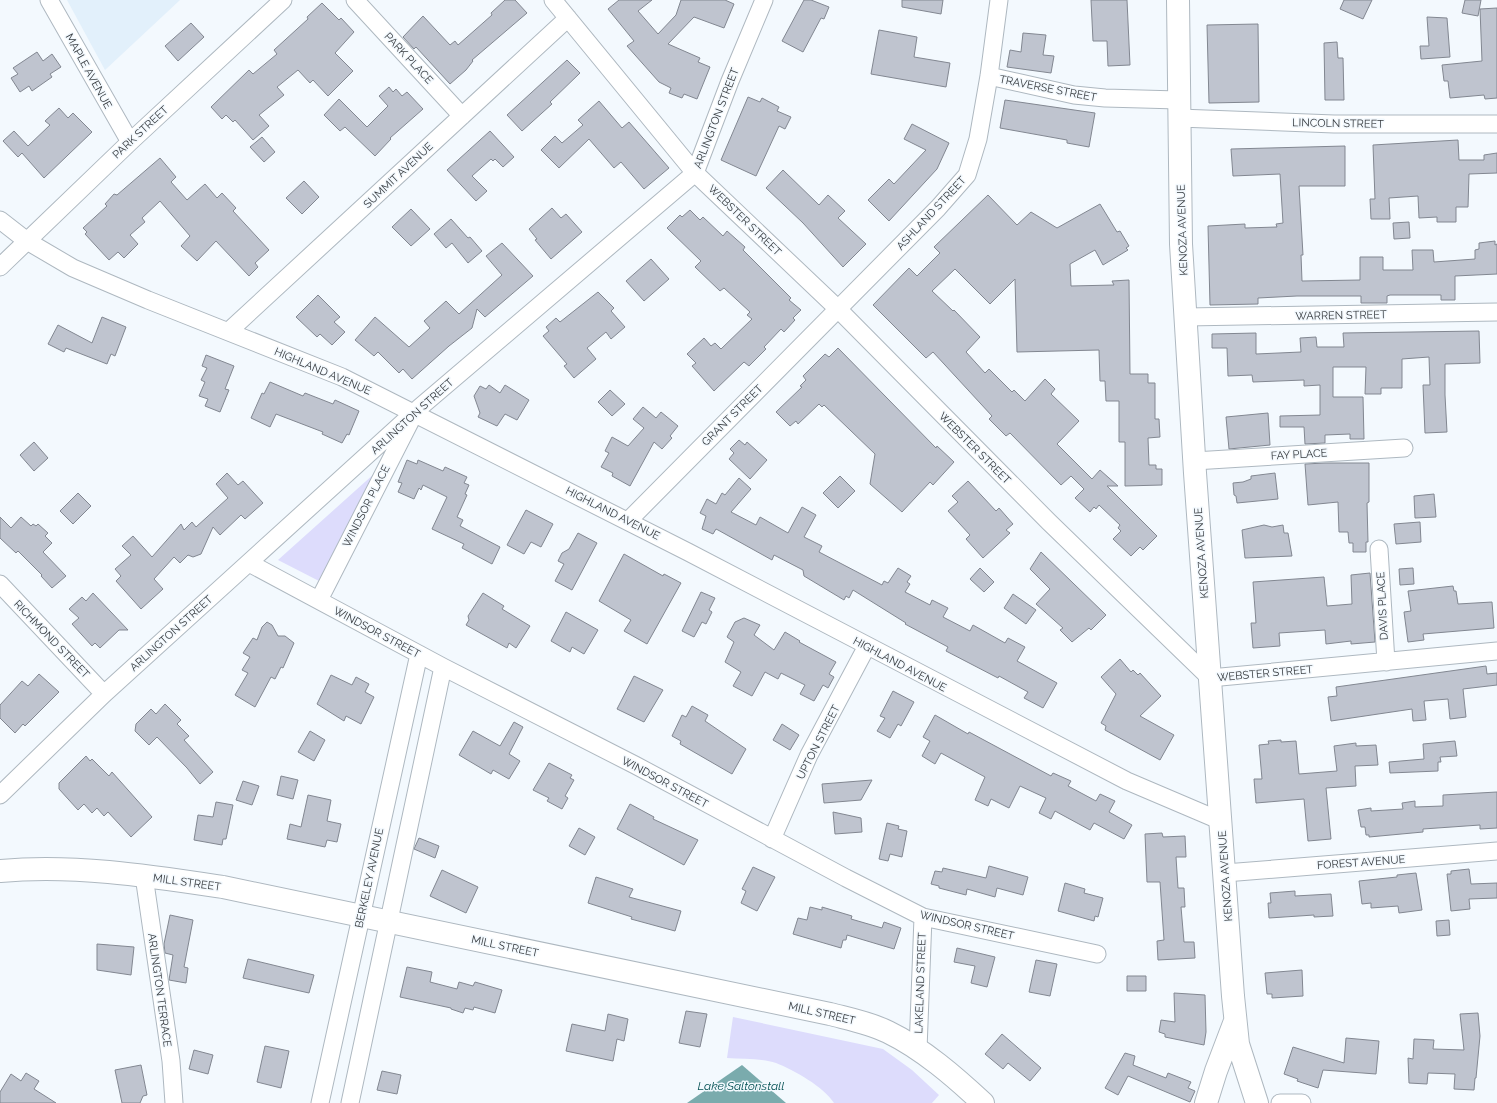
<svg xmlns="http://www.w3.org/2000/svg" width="1497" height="1103" font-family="Raleway,sans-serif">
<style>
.built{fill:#e2f0fb}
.green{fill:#dddcfc}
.water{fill:#7aabad}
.building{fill:#bfc4cf;stroke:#828791}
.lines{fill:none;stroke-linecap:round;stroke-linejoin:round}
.minor-casing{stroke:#aeb8c0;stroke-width:19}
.major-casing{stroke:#aeb8c0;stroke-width:24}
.minor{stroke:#fff;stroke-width:17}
.major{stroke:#fff;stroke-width:22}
.labels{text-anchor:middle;stroke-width:3;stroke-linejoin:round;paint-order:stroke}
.street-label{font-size:11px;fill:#363a3e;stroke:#f3f9fe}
.water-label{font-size:12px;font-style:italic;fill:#045154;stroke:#f3f9fe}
</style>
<rect width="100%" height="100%" fill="#f3f9fe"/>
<path class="built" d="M67,0H180L105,70Z"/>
<path class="green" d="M375,473L319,581L278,560Z
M733,1017L883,1049L912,1070L939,1095L932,1103H834C824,1087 794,1070 776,1063C761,1058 742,1059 727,1058Z"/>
<path class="water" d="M742,1065L786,1103H687Z"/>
<path class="building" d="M505,0H515L527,13L472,60L473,61L466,70L450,84L416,47L414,49L403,37L423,16L450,45L455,41L458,45L492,15L491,13Z
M619,0H652L638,11L658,34L676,15L681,0H725L734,4L724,28L694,17L668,44L700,58L698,62L710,67L697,99L684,94L682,98L669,93L671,88L659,82L627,46L634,41L608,9Z
M804,0H811L829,7L824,19L821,18L803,52L782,41Z
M902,0H943L941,14L902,7Z
M1091,0H1127L1130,65L1108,66L1107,41H1093Z
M1344,0H1372L1363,19L1340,9Z
M1465,0H1481L1478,16L1462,13Z
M322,3L339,20L341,18L354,32L335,53L353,71L328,96L313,80L310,83L298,70L277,87L284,95L259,115L269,126L253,140L235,120L233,122L226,115L222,119L211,107L249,70L253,74L277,54L274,50L308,19L307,17Z
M1497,8V98L1485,99L1484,95L1450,98L1448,81H1444L1442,65L1482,61L1480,9Z
M1427,17L1447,18L1450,57L1421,59L1420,46H1429Z
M191,23L204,37L178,61L165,46Z
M1258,24L1259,102L1209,103L1207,25Z
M879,30L917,37L914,57L950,63L946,87L871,74Z
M1023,33L1046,35L1043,55L1054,56L1051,73L1007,67L1010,50L1021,52Z
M1337,42L1338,58H1343L1344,100H1325L1324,43Z
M37,52L43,61L52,54L61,67L50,74L52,77L32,91L29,86L20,92L11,78L18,74L13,68Z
M567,60L580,73L550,102L552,104L522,131L507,115Z
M389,87L393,92L396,89L402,96L407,92L423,109L390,138L391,139L375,156L345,127L340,131L324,115L339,99L367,127L388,106L379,96Z
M748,97L760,102L762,98L779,107L777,111L791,117L785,129L779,126L756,176L721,160Z
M1005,100L1095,113L1089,147L1067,143V140L1000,128Z
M599,101L622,128L629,122L669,168L644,189L621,162L614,168L589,139L559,168L541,150L555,136L562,143L583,125L578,120Z
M59,108L68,118L73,113L92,132L44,178L22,153L18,157L3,141L14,131L28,146L50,125L45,121Z
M912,124L949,143L937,169L889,221L868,200L889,179L894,184L926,150L904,139Z
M490,131L514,157L503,167L495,159L493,161L491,159L472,176L487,191L476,201L447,170Z
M262,137L275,152L264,162L250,147Z
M1458,140L1459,160H1484V155L1497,153V173L1469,174L1468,207H1456V222H1437V217L1419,218L1418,196L1389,198L1390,219H1371L1370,199H1375L1373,145Z
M1345,146V186H1299L1303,255H1301L1302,281L1360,280V257H1383V270H1413L1412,250H1433L1434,262L1475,259V250L1479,249V243L1495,241V245L1497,244V274L1455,276V300H1441V295H1390L1387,296V303H1361V296H1297L1258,298V304L1210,305L1208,226L1245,224V228L1277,227L1276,224L1283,223L1280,174L1233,176L1231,149Z
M160,158L176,177L171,182L187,200L205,184L217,198L222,193L236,208L233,211L269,250L255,263L258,267L249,276L216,241L197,261L181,246L190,236L160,201L142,218L145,222L130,235L138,244L124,258L118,252L109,260L85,234L87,232L83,228L107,206L105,204L114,194L117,195Z
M783,170L819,205L828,195L845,211L838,218L866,244L843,267L803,223L766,188Z
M304,181L319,197L302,214L286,198Z
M988,195L1017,225L1031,212L1057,228L1100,204L1117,232L1120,231L1129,246L1126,248L1128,250L1103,265L1095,250L1070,264L1071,286L1114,285L1112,281L1129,280L1130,374H1148V383H1155V419H1159L1160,437L1148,438L1149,465H1156V469H1162V485L1125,486V442H1119V401H1106L1105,381H1100L1099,350L1017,352L1015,279L990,304L955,269L932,291L953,311L954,310L980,337L966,352L985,373L989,369L1012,392L1014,390L1025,401L1045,379L1055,389L1051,394L1079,421L1057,444L1092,479L1100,470L1118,486H1107L1157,536L1143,550L1140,547L1131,556L1113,539L1121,531L1118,528L1120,525L1099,505L1096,509L1094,507L1090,512L1075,498L1084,489L1071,476L1061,485L1010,433L1006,436L989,419L992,416L933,352L926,358L873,305L909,268L917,276L940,253L934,247Z
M552,208L561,218L566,214L582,232L551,259L535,240L537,239L529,229Z
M411,209L430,229L411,246L392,227Z
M690,210L700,220L703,217L723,236L727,231L745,247L743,250L791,298L789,300L801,310L793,318L795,320L784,332L781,329L764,347L766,349L749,366L744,362L714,391L692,366L696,363L687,354L704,338L711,346L715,343L721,349L752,319L747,315L750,312L724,288L720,291L695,267L701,261L667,228L680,215L682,217Z
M451,219L468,238L470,237L482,251L468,263L452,243L446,248L434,234Z
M1409,222L1410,238L1394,239L1393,223Z
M502,243L533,276L485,317L477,309L472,328L449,346L412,379L403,369L399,373L378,352L374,356L355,340L375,317L409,347L430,328L424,321L446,301L459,314L502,275L486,256Z
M651,259L669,279L644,301L626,281Z
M598,292L614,308L611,311L625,327L611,339L606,332L587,348L596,359L574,378L564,366L567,364L543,336L549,331L546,327L556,318L560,322Z
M318,295L340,317L334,322L345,332L332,345L320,334L317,337L296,317Z
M102,317L126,327L115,356L111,354L107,364L66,348L64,352L48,344L58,325L92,343Z
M1479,331L1480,363L1445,364V395L1447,432L1425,433L1423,385H1430L1429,357L1402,359V388H1381V394H1365L1366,367H1333V397H1363L1364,439H1350V434L1325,435V443L1305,444L1304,427H1280V416L1320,415V385L1304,386V380L1253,382L1252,375L1228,376L1227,348H1212V334L1256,333V354L1301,352L1300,338L1316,337L1317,347H1344L1343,333Z
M838,348L936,448L937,446L954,462L933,485L930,482L902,512L870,484L875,454L824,405L822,407L819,404L798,424L796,421L790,426L776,412L802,387L800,386L806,380L803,376L825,354L829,357Z
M206,355L234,366L225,389L229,390L220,412L205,406L208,399L199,396L205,382L201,380L207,368L202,366Z
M270,382L303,396L305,393L333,404L335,400L359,411L349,435L347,434L342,443L322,434L323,432L276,414L270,427L251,418L262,393L264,394Z
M489,385L500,393L505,385L529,400L517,420L505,414L497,426L478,417L480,413L474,396L480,386L486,389Z
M610,390L625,404L612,416L598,402Z
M643,407L656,418L661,412L678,426L670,436L672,438L662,449L654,442L630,486L612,476L613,473L601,467L609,453L605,451L612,437L628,446L644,428L633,419Z
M1268,413L1270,445L1229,449L1226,417Z
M739,440L745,445L747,442L767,460L750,479L729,459L734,453L730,449Z
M34,442L48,458L34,471L20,455Z
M407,460L417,464L418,460L443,471L445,467L467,477L464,483L469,485L465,494L467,495L457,517L463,520L460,526L500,547L492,564L462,548L464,544L432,529L447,497L423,485L421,490L419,488L414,499L398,492L402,483L398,482Z
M1325,463H1369V502L1367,503L1368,542H1366V552H1353V543H1349L1348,532H1339L1338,502L1308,505L1305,464Z
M227,473L238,485L243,481L263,503L245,519L241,515L220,535L213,527L201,554L193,557L188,555L180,563L174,557L154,579L163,589L141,609L116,581L121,576L115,569L131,555L122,546L133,536L152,557L181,524L184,530L192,522L196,527L228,498L216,484Z
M1275,473L1278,499L1237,503L1236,496L1234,495L1233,483L1243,482L1251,479V476Z
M840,476L855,491L838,508L823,493Z
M739,478L751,489L731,512L756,525L760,517L788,533L802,507L816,515L804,537L822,546L819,552L882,585L884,581L888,583L898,568L911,576L907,582L910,584L905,592L930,605L932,600L948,608L943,617L970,631L973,625L1005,643L1008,638L1025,647L1017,661L1057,683L1043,708L1024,698L1028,692L999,676L998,678L946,651L948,647L905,624L906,623L853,590L849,598L846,596L844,600L804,576L803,570L774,555L772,560L718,530L716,529L713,534L702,529L706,516L700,513L707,499L716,504L722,493L725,495Z
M968,481L996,511L999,508L1013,524L1006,530L1010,533L983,558L966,539L970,535L948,511L958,502L952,496Z
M78,493L91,506L73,524L60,511Z
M1434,494L1436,517L1415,518L1414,496Z
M526,510L553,524L541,547L531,542L524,554L507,545Z
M0,517L11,528L21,517L31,526L33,524L36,526L38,524L48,533L45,536L52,543L43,552L66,576L52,588L41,576L42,575L18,551L16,553L0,538Z
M1420,522L1421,542L1396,544L1394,524Z
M1264,525L1272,527L1283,525L1284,533H1288L1292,556L1245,558L1242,530Z
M578,533L597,543L572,590L555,581L564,564L558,561L562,553L569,549Z
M1041,552L1106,615L1091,630L1089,628L1072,642L1060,630L1063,628L1036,604L1050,589L1030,569Z
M624,554L663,576L664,574L681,583L647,644L624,631L631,620L599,601Z
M980,568L994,582L984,592L970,579Z
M1413,568L1414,584L1400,585L1399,569Z
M1370,573L1375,642L1351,644V641L1326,644L1325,630L1279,633L1280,646L1253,648L1251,623H1256L1253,582L1324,577L1327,606L1352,604L1351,575Z
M1453,586L1454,591H1456L1458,604L1492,602L1494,628L1423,634L1424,640L1408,642L1404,612L1411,611L1408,591Z
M701,592L715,598L709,610L712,612L706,624L702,622L694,637L682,631Z
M93,593L128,630H119L100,648L95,643L92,646L72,624L79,618L69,609L82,597L86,601Z
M483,593L504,606L502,609L530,626L516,648L509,643L507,648L466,625L469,620L468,616Z
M1013,594L1036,610L1026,624L1004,608Z
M566,612L598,630L584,654L572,647L570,652L551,641Z
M744,618L760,625L754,635L774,650L785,632L800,641L799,642L836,662L829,674L834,677L828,688L823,685L814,701L800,694L805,685L781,673L778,679L765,672L752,696L733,686L741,672L725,662L734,642L727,637L735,622Z
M267,622L272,625L278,636H285L294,643L283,668L281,667L275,679L271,677L255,707L235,695L248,673L242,670L250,657L243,653L253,638L257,640L262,627Z
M1120,659L1131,672L1133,670L1138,675L1140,673L1161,696L1140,716L1174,735L1160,760L1105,730L1106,726L1101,723L1116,694L1101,677Z
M1486,666L1487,674L1497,673V685L1463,689L1466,717L1450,719L1448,699L1424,701L1426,720L1413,721L1412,709L1331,721L1328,697L1337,696L1336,687Z
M39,674L59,692L25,726L23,724L15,733L0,718V705L22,681L28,686Z
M331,675L352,685L356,677L369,684L365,692L374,697L361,724L346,716L344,721L317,704Z
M634,676L663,690L644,722L617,709Z
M893,691L914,702L901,726L898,724L890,738L877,731L885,718L880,716Z
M165,704L181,720L177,724L189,736L184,740L213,772L200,784L187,768L157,737L149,745L135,731L136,724L151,709L156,714Z
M692,706L708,715L705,721L746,749L732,774L680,744L681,741L672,736L682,715L686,717Z
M935,715L968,734L969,732L1051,776L1053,773L1071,781L1068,786L1096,801L1100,794L1115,801L1109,812L1132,825L1124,839L1094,823L1090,830L1055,811L1051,819L1039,813L1046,798L1020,786L1009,808L991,799L988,806L975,800L985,777L941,753L935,764L922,756L930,741L923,737Z
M514,722L523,727L509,754L520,761L509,779L493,770L491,774L459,755L473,731L500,746Z
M782,724L799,735L790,750L773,740Z
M310,731L325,740L314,761L298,752Z
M1281,740V742L1296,741L1299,774L1337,771L1334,746L1356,743V746L1376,745L1378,765L1355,766L1356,786L1326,788L1331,839L1308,841L1304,799L1256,803L1254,779H1262L1259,745L1269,744L1268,741Z
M1455,741L1457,756L1440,757L1441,762H1438V771L1390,773L1389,762L1424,759L1423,744Z
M86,756L90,761L92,759L109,776L112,772L152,817L131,837L108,812L104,816L97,808L92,813L84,804L78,810L59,789V783Z
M549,763L572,775L570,778L574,780L565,796L568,798L562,809L547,801L549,798L533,790Z
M281,776L298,780L293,799L277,795Z
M872,780L861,800L824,803L822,784Z
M243,781L259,786L252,805L236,800Z
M1497,792V828L1480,829V825L1423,829V832L1369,837V835H1366L1365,827H1361L1358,810L1371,808V811L1403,809L1402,803L1415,801V807L1443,806V795Z
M308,795L331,800L327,821L341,824L337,842L327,840L325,847L287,839L290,824L301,827Z
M216,802L233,805L226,839H223L222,845L194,840L198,815L213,817Z
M630,804L654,817L653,819L698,840L684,865L617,829Z
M833,812L861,818L862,832L835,834Z
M887,823L899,826L898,829L907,831L902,857L890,854L888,861L879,859Z
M579,828L595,837L585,855L569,846Z
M1162,833L1163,837L1185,836L1186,857H1176L1178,888H1184L1185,907H1181L1184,942H1194L1195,958L1158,960L1157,941L1164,940L1160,882H1147L1145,834Z
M419,838L439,846L435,858L414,849Z
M989,866L1028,877L1023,895L997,888L995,897L967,889L966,895L939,888V886L931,884L935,871L942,872L943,868L986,878Z
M753,867L775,877L757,911L741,903L746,891L742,889Z
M1469,869L1471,884L1497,883V898L1469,899L1470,909L1451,911L1447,874H1451V871Z
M442,870L478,887L466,913L430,896Z
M1416,873L1422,910L1399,913L1398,906L1371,908V903L1362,904L1359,881L1397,877V875Z
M596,877L633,889L629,897L681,911L675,931L631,919L632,917L588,903Z
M1065,883L1085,889L1084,893L1103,898L1098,917L1095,916L1094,921L1058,911Z
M1295,891V896L1331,894L1333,916L1314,917V915L1269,918L1268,903H1271L1270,893Z
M810,907L822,910V907L852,916L851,919L882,928L884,922L901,928L894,949L847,935L846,940H843L841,948L793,934L798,918L807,920Z
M170,915L193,920L184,967L188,968L186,983L169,980L173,955L165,953L164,944Z
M1449,920L1450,935L1437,936L1436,921Z
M97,944L134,947L131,975L97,970Z
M957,948L995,957L987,987L971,983L975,966L954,962Z
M248,959L314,975L309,993L243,978Z
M1036,960L1057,964L1050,996L1029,992Z
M407,967L432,972L430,982L457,989L459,982L473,986L475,982L502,990L495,1013L474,1007L473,1010L465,1008L463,1013L451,1009V1008L400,997Z
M1302,970L1303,996L1272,998V994H1267L1265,973Z
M1127,976H1146V991H1127Z
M1174,993L1205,995L1206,1032L1204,1045L1165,1037V1034L1159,1032L1161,1020L1175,1022Z
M686,1011L707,1014L700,1047L679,1043Z
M1478,1013L1480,1036L1476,1078H1475L1474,1090L1454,1089L1455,1074L1428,1073L1427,1084L1409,1083L1408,1058L1413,1059L1414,1039L1434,1040L1433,1049L1464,1050L1460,1014Z
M608,1014L628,1019L624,1041L617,1039L613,1061L566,1051L572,1024L605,1031Z
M1002,1034L1041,1068L1030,1081L1008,1063L1003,1069L985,1054Z
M1346,1038L1379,1041L1376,1074L1323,1070L1318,1088L1297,1081L1298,1079L1284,1074L1293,1047L1344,1063Z
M265,1046L289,1051L281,1088L257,1082Z
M194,1050L213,1055L208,1074L189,1069Z
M1125,1053L1135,1056L1133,1065L1166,1078L1168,1073L1191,1082L1188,1088L1195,1091L1190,1102L1128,1076L1118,1095L1105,1088Z
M141,1065L147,1095L143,1096L140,1103H122L115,1070Z
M382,1071L401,1075L397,1094L377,1090Z
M26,1073L39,1081L34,1089L56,1103H0V1092L11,1074L21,1081Z"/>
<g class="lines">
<g class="minor-casing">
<path id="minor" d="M49,0L130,142
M355,0L462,116
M553,0L695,173L837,308L1049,522L1210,678L1497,651
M989,76L1074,95L1105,98L1178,100
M1179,118L1334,124H1497
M0,220L27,241L73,268L148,300L342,377L688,552L1127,781L1221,821
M0,267L130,142L283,0
M1186,317L1497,312
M229,331L568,18
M1194,461L1404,448
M628,521L938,208L967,175L978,139L989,76L999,0
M1379,549L1386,662
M249,563L443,667L635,765L846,878L923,917L1097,954
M0,584L104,694
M319,600L410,422
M0,795L104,694L419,408L695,173L730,81L764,0
M772,839L809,755L867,646
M1225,873L1497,851
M144,876L171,1061L174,1103
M918,1050L923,917
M320,1103L419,654
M350,1103L443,667
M1280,1103H1302"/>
</g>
<g class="major-casing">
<path id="major" d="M1178,0L1181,244L1195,473L1233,996L1238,1044L1257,1103
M0,871C74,864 150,876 223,887L830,1014C849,1019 870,1023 888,1032C923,1049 955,1077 983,1103
M1206,1103L1216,1071L1235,1021"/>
</g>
<use href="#minor" class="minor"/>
<use href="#major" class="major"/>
</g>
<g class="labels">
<g class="street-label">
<text transform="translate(409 58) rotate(47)" y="4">PARK PLACE</text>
<text transform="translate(89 71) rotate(61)" y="4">MAPLE AVENUE</text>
<text transform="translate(1048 88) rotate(11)" y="4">TRAVERSE STREET</text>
<text transform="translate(716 118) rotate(-69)" y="4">ARLINGTON STREET</text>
<text transform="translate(1338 123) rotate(1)" y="4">LINCOLN STREET</text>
<text transform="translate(140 132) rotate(-43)" y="4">PARK STREET</text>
<text transform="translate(398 175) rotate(-43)" y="4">SUMMIT AVENUE</text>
<text transform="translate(931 213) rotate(-47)" y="4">ASHLAND STREET</text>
<text transform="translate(745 220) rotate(44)" y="4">WEBSTER STREET</text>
<text transform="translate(1182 230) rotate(-92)" y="4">KENOZA AVENUE</text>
<text transform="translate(1341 315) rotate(-1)" y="4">WARREN STREET</text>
<text transform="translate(323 371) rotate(23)" y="4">HIGHLAND AVENUE</text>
<text transform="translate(732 415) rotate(-45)" y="4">GRANT STREET</text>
<text transform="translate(412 416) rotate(-42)" y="4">ARLINGTON STREET</text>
<text transform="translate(975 448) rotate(45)" y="4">WEBSTER STREET</text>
<text transform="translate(1299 454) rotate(-3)" y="4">FAY PLACE</text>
<text transform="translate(366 506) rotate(-63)" y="4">WINDSOR PLACE</text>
<text transform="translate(613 513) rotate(27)" y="4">HIGHLAND AVENUE</text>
<text transform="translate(1201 553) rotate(-94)" y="4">KENOZA AVENUE</text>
<text transform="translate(1382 606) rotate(-93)" y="4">DAVIS PLACE</text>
<text transform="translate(377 632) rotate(28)" y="4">WINDSOR STREET</text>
<text transform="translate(171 633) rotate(-42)" y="4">ARLINGTON STREET</text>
<text transform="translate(52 639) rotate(46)" y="4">RICHMOND STREET</text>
<text transform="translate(900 664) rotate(28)" y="4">HIGHLAND AVENUE</text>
<text transform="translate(1265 673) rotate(-5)" y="4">WEBSTER STREET</text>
<text transform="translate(818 742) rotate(-63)" y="4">UPTON STREET</text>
<text transform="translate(665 782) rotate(28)" y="4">WINDSOR STREET</text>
<text transform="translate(1361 862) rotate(-4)" y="4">FOREST AVENUE</text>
<text transform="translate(1225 876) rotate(-94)" y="4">KENOZA AVENUE</text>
<text transform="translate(369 878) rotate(-78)" y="4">BERKELEY AVENUE</text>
<text transform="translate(187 882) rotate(8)" y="4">MILL STREET</text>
<text transform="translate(967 925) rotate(13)" y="4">WINDSOR STREET</text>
<text transform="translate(505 946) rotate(12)" y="4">MILL STREET</text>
<text transform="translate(920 983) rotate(-88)" y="4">LAKELAND STREET</text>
<text transform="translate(160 990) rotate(82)" y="4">ARLINGTON TERRACE</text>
<text transform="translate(822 1013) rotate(13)" y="4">MILL STREET</text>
</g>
<g class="water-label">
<text x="741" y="1090">Lake Saltonstall</text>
</g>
</g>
</svg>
